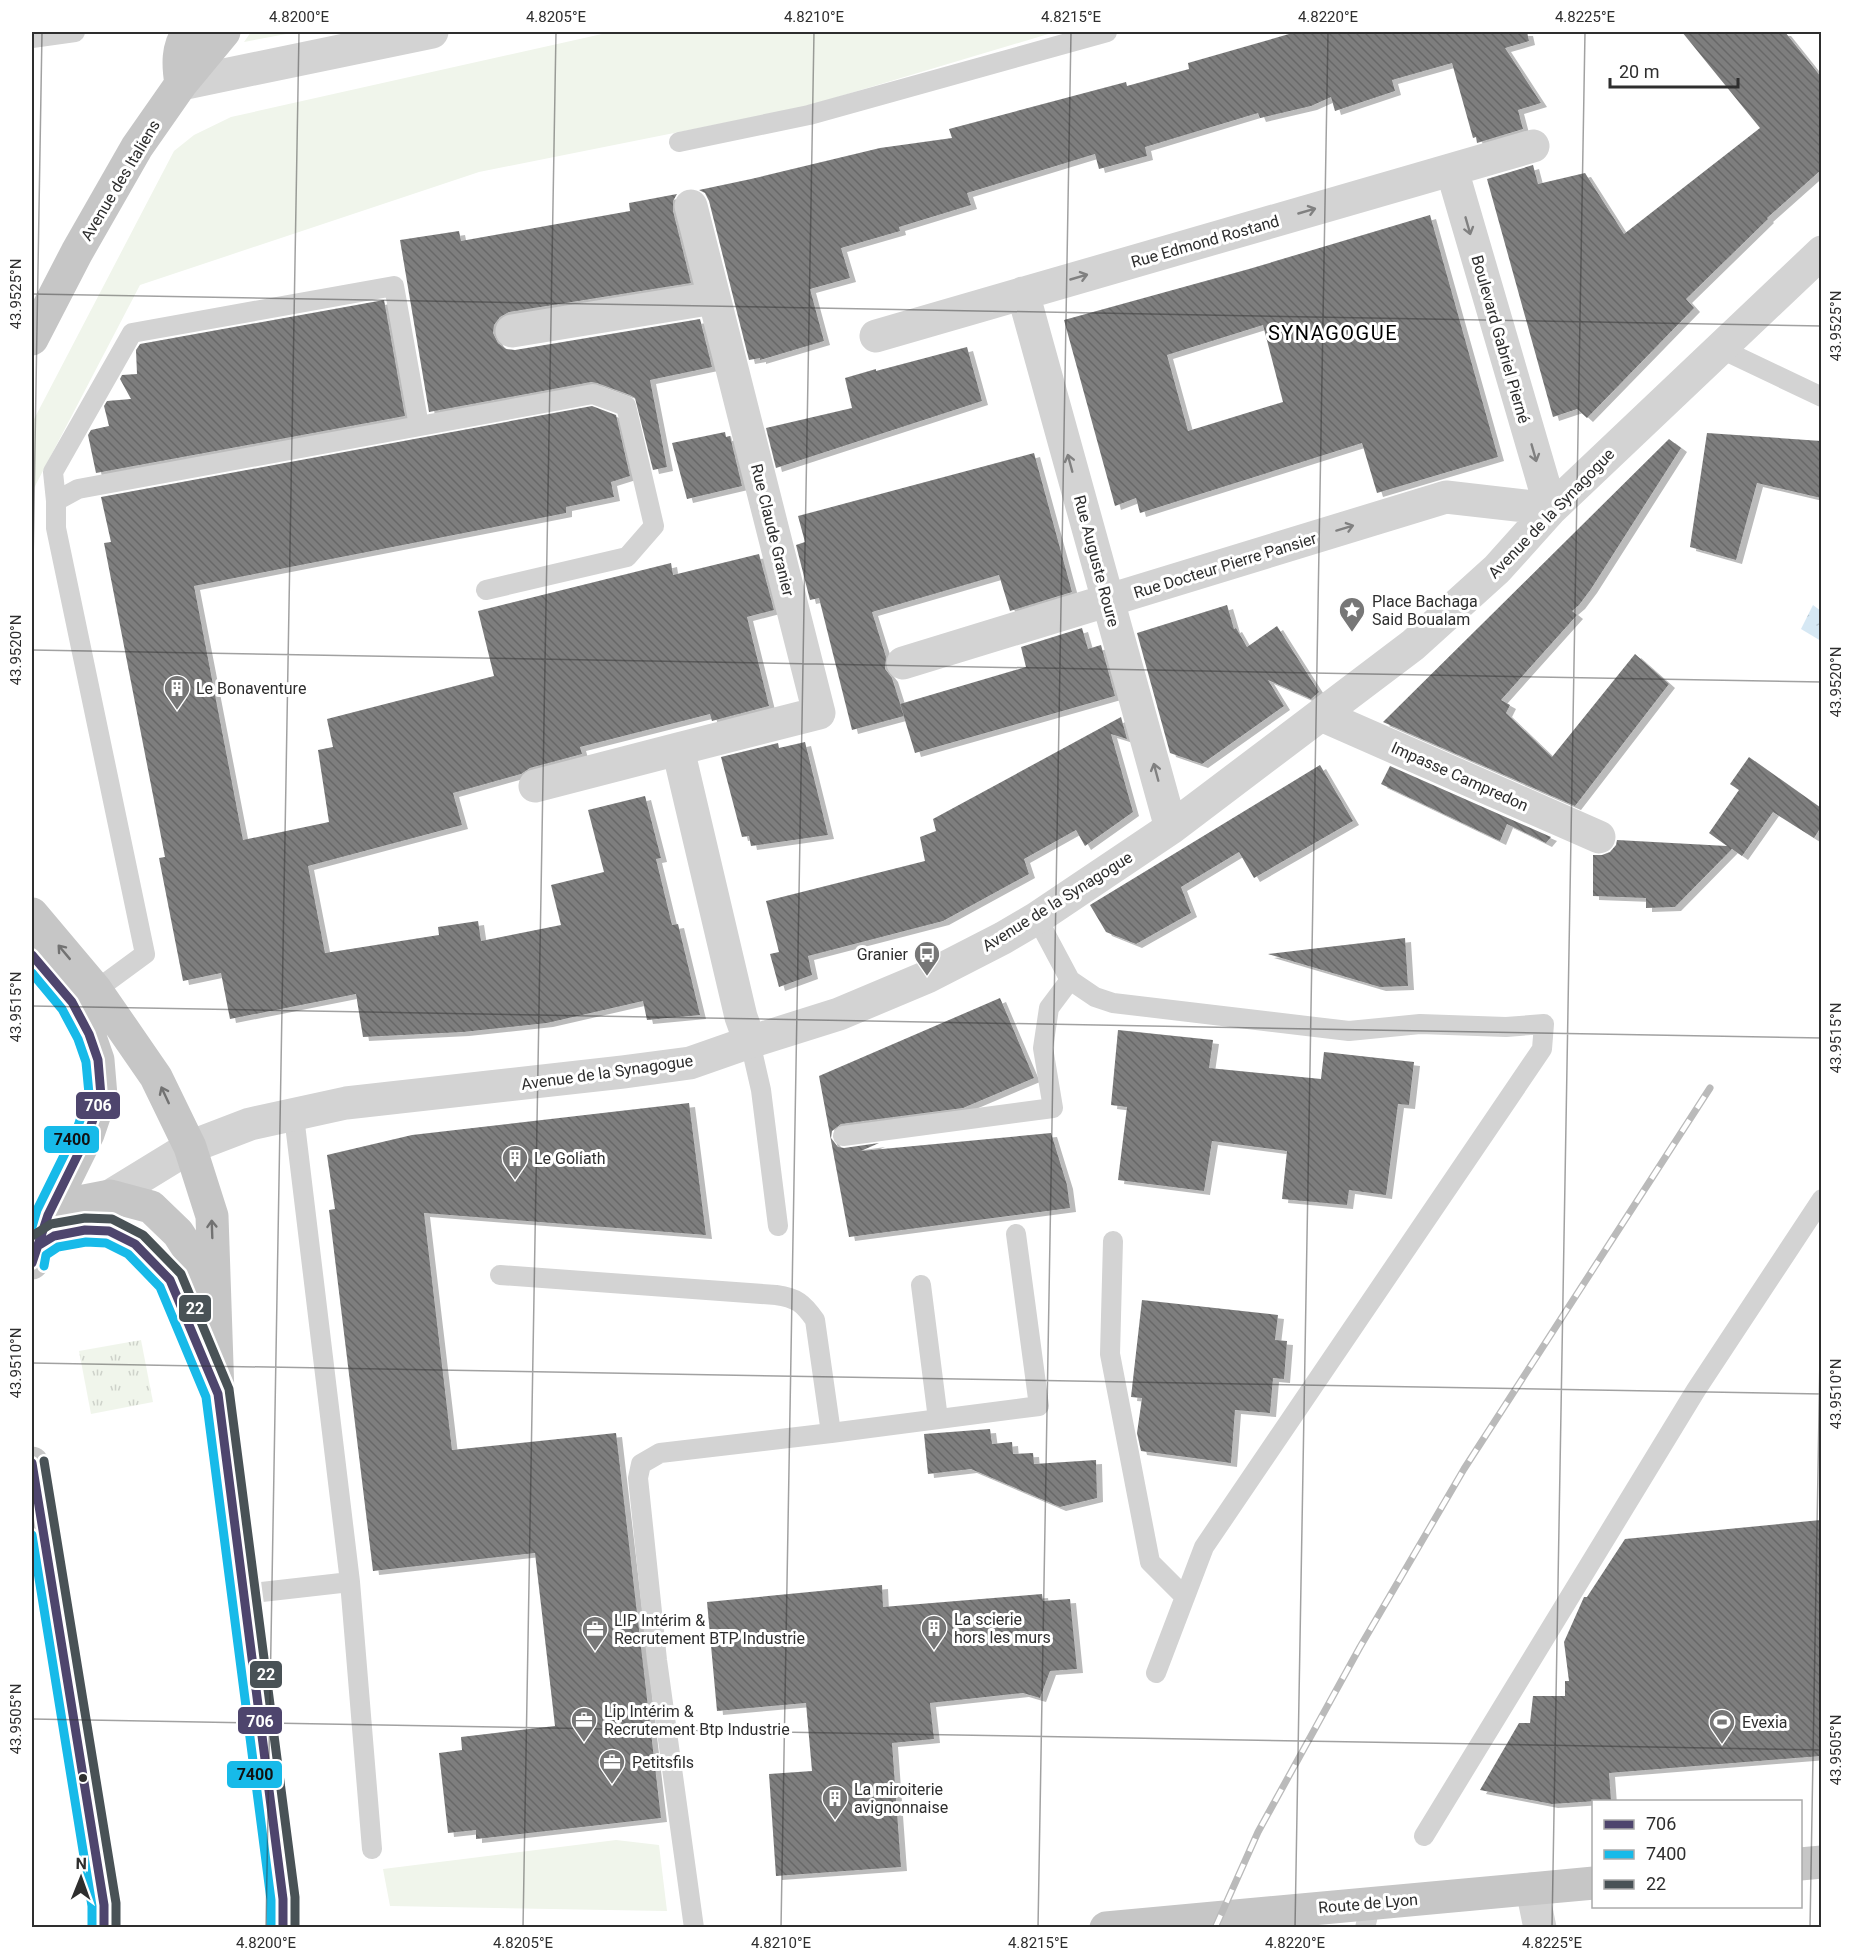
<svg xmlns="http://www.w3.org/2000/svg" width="1853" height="1959" font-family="Roboto,sans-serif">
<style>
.green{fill:#f0f5eb}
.park{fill:url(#park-tufts)}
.water{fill:url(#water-ripples)}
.building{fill:url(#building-back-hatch);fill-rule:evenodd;filter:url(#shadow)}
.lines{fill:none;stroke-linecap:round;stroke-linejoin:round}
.service{stroke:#d3d3d3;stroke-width:20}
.minor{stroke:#d3d3d3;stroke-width:33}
.tertiary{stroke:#d3d3d3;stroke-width:33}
.primary{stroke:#c6c6c6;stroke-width:33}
.rail-casing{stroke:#bababa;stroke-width:7}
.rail{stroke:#fff;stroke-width:4.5;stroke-dasharray:14;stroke-linecap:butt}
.bus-1-casing{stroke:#fff;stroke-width:14}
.bus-2-casing{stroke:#fff;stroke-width:14}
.bus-3-casing{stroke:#fff;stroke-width:14}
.bus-1{stroke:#4e456d;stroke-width:9}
.bus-2{stroke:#17bae9;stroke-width:9}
.bus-3{stroke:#495256;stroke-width:9}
.oneway{stroke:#808080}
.oneway2{stroke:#727272}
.ticks{fill:none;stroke:#2e2e2e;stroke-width:1.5;stroke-opacity:0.45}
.bus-dot{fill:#2e2e2e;stroke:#fff;stroke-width:2}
.labels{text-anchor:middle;stroke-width:6;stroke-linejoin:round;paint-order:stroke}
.street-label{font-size:16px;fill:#2e2e2e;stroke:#fff}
.poi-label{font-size:16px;fill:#2e2e2e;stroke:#fff;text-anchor:start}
.quarter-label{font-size:20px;letter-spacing:1.5px;fill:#000;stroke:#fff}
.line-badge{stroke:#fff;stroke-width:2}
.badge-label{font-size:16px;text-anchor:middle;font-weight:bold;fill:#fff}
.pale-badge-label{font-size:16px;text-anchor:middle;font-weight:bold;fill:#111}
.neatline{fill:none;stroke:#2e2e2e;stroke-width:2}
.ticks-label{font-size:15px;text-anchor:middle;fill:#2e2e2e}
</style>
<defs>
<pattern id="park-tufts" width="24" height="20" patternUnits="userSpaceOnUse" patternTransform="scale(1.5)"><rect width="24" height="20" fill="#f0f5eb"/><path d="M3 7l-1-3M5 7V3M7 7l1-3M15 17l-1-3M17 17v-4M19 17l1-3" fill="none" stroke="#ced2ca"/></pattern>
<pattern id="water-ripples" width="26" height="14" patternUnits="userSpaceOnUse" patternTransform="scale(1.5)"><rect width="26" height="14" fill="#d6e8f4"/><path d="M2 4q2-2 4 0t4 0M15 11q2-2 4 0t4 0" fill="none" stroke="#b8c7d2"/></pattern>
<pattern id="building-back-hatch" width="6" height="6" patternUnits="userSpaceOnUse" patternTransform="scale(1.5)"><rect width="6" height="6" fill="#7e7e7e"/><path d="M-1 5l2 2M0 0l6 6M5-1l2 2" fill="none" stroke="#686868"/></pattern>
<filter id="shadow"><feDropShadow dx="6" dy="4" stdDeviation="0" flood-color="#0004"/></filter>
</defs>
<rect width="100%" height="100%" fill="#fff"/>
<path class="green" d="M251,32H297L244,42Z
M611,32H1055L804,107L479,172L140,285L34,488H32V423L174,151L194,135L231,117Z
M616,1840L659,1845L667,1911L390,1906L383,1869Z"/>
<path class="park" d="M141,1340L153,1402L91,1414L79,1351Z"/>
<path class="water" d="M1813,605L1821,611V641L1801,629Z"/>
<path class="building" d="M1296,32H1527L1529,41L1505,48L1541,103L1518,110L1523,129L1477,143L1476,137L1473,138L1452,63L1392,80L1395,91L1335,111L1331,97L1311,106L1260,118L1258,113L1145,147L1147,156L1099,169L1095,154L967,193L971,205L899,227L900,231L841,248L850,278L810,289L824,341L760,360V358L749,360L709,201L705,193L699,190L751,179L880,148L952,138L949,129L1126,82L1127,86L1189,69L1188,63Z
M1682,32H1785L1821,77V170L1767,218L1768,219L1686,299L1694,308L1587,418L1577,409L1553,417L1487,179L1533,165L1538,184L1585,173L1624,234L1760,128Z
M677,194L673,201V211L691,283L509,312L500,317L494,325L493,333L498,343L506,349L515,350L700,319L712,367L650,380L667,467L653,470L635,398L630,395L597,383L591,382L429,412L400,240L459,231L461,241L630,211L629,203Z
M1430,215L1498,457L1377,493L1362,443L1140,513L1136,498L1115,506L1064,320L1249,269ZM1263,325L1283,402L1188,431L1167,355Z
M384,300L405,416L96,473L88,435L91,430L109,426L104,406L107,401L131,399L120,379L122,375L137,374L136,350L140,344Z
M967,347L982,401L776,468L766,428L852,408L845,378L876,369V371Z
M592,406L616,415L630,476L611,482L614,497L566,507V513L194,586L243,840L329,822L318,750L333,747L327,719L494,676L478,611L671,563L673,575L759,554L774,610L747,617L769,706L712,721L710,714L580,747L582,754L530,768L521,774L453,793L462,825L308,866L325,953L439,935L438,927L478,921L481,941L561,925L551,885L604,872L588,810L645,796L661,858L656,859L672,925L678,924L700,1015L647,1020L643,1001L547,1023L463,1032L363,1037L356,994L230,1019L221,973L183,981L159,858L165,857L104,543L111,542L101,497Z
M725,432L726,437L730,436L742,486L687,499L672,443Z
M1707,433L1821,441V498L1757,483L1736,560L1690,547Z
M1669,439L1681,448L1591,589L1579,605L1572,611L1577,615L1501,700L1510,705L1506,713L1552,757L1635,654L1669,684L1575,806L1383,722Z
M1034,453L1072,592L1010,611L999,575L872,612L886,657L885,669L892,678L904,716L852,730L819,598L810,600L796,545L805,542L798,516Z
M1227,605L1234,629L1236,628L1247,647L1277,626L1319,692L1311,699L1268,680L1284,706L1202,764L1170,753L1137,633Z
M1082,628L1088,649L1101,645L1115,696L915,753L900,704L1026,667L1021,647Z
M1121,717L1127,739L1111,734L1133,812L1085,846L1076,830L1024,859L1029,874L943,921L808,956L812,975L779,987L770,954L779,952L766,901L925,861L920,837L936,831L933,819Z
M805,742L828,835L751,846L749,836L742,837L721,757L778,743L779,748Z
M1749,757L1821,808V827L1814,838L1773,812L1742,856L1732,849L1675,907L1646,908V898L1593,896V855H1602L1610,852L1616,845L1617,840L1727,846L1709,833L1739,790L1730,784Z
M1320,765L1353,821L1254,878L1239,852L1181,887L1191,913L1136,944L1106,932L1090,905Z
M1390,766L1551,837L1546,843L1507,824L1500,841L1381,784Z
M1405,938L1408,986L1380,987L1268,954Z
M1000,998L1034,1078L963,1108L841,1124L832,1131L831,1138L838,1147L844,1148L879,1143L861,1151L1051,1133L1067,1185L1070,1208L849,1237L819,1076Z
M1118,1030L1213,1040L1209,1068L1321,1079L1324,1052L1414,1062L1409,1105L1398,1104L1386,1195L1349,1190L1347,1205L1282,1199L1287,1151L1212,1141L1204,1191L1118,1180L1127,1107L1111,1105Z
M689,1103L706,1235L424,1213L452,1450L616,1433L661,1818L476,1839V1830L448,1833L439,1753L462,1750L461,1737L555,1726L535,1553L373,1571L329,1210L335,1209L327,1155L412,1135Z
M1142,1300L1278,1315L1275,1340L1287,1341L1284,1379L1273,1378L1270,1413L1235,1410L1231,1463L1141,1451L1137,1433L1142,1398L1131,1397Z
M990,1429L992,1444L1012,1442L1013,1454L1033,1453L1034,1464L1096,1460L1097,1498L1060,1507L971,1469L928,1474L924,1434Z
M1821,1520V1756L1609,1773L1611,1800L1552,1804L1480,1790L1519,1723H1530L1533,1696H1565V1681H1569L1564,1642L1584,1597H1587L1625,1539Z
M882,1585L883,1607L1042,1594L1043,1601L1070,1599L1077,1669L1050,1671L1040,1698L1023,1693L930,1703L934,1739L892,1743L901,1867L776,1876L769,1774L812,1771L806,1703L717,1711L707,1602Z"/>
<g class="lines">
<path class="service" d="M32,38L75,32
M679,142L809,115L1107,32
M1719,348L1822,397
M56,501L53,472L132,333L394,286L419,426
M1037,918L1070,980L1095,997L1113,1003L1349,1031L1420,1024L1506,1027L1544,1024L1542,1049L1204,1547L1156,1673
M96,990L145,954L56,528V501L78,489L593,394L626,406L654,526L627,557L486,590
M750,1042L761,1090L778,1226
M843,1136L1053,1108L1043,1048L1049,1008L1070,980
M1113,1241L1110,1354L1150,1562L1185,1597
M37,1247L54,1236L85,1230L109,1231L135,1244L170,1280L210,1375
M500,1275L776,1295C797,1298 803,1303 815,1320L831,1433L660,1453L641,1464L638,1478L657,1660L694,1928
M921,1285L938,1419
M831,1433L1039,1406L1016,1234
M350,1582L372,1849
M244,1594L350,1582L294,1116
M1424,1836L1696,1390L1822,1199
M1365,1928L1371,1903"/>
<path class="minor" d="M181,84L432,32
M691,206L819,713L678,749L741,1017L750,1042
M1023,293L1171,828
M512,331L714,298
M876,336L1533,146
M903,663L1446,497L1551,509L1452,170
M1321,715L1599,837
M535,786L678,749
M110,1196L190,1147L250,1124L346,1103L623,1072L690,1063L750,1042L839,1014L927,977L1003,938L1037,918L1171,828L1413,645L1497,569L1551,509L1822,252"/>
<path class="tertiary" d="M1532,1889L1540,1928"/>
<path class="primary" d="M181,84C178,65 177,48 188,32
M32,339L77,252L137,147L181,84L224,32
M32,914L96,990L156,1077L190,1147L212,1216L218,1394L283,1899V1928
M32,955L72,1002L89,1034L98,1060L101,1096L88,1134L48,1215L32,1263
M48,1215L79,1202L110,1196L151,1207L178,1233L191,1253L201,1294
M32,1463L104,1905V1928
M1800,1864L1822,1862
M1106,1928L1594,1883"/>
<g class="rail-casing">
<path id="rail" d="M1215,1928L1258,1832L1360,1647L1464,1469L1710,1088"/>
</g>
<use href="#rail" class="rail"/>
<g class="bus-1-casing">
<path id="bus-1" d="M32,955L72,1002L89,1034L98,1060L101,1096L88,1134L48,1215L32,1263
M32,1263L36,1247L54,1236L85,1230L109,1231L135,1244L170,1280L218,1394L283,1899V1928
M32,1463L104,1905V1928"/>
</g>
<g class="bus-2-casing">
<path id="bus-2" d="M32,973L62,1009L78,1039L86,1062L89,1094L77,1129L37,1210L32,1227
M44,1266L46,1255L58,1247L86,1242L106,1243L128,1254L160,1287L206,1397L271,1900V1928
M32,1535L92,1906V1928"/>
</g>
<g class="bus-3-casing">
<path id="bus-3" d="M32,1236L51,1224L85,1218L112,1219L143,1235L181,1274L229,1389L295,1897V1928
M44,1461L116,1903V1928"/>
</g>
<use href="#bus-1" class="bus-1"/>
<use href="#bus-2" class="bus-2"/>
<use href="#bus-3" class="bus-3"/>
</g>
<defs><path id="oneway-shaft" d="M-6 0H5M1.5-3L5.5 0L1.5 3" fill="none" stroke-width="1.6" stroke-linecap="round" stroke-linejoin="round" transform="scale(1.5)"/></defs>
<g class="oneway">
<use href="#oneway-shaft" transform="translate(1307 211) rotate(-16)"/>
<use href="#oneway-shaft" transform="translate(1468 226) rotate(74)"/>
<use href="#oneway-shaft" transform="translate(1079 277) rotate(-16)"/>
<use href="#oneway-shaft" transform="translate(1534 453) rotate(74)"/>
<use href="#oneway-shaft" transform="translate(1070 463) rotate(-105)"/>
<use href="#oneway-shaft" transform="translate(1345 528) rotate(-17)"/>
<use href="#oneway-shaft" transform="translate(1156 772) rotate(-105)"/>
</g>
<g class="oneway2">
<use href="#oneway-shaft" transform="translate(64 952) rotate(-130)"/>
<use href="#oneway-shaft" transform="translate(165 1095) rotate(-115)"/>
<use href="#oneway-shaft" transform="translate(212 1229) rotate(-92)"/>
</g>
<path class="ticks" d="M32,294L1822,326M32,624L42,32M32,650L1822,682M32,1006L1822,1038M32,1363L1822,1394M32,1719L1822,1750M266,1928L299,32M523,1928L556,32M781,1928L814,32M1038,1928L1071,32M1295,1928L1328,32M1552,1928L1585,32M1810,1928L1822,1242"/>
<defs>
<g id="sight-pin" transform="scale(1.35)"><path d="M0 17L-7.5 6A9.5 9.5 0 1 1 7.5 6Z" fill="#777" stroke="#fff"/><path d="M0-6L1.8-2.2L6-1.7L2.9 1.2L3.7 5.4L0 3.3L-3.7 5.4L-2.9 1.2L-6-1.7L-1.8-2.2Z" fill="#fff"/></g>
<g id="building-pin" transform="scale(1.35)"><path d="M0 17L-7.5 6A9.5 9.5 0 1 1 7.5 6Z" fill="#777" stroke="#fff"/><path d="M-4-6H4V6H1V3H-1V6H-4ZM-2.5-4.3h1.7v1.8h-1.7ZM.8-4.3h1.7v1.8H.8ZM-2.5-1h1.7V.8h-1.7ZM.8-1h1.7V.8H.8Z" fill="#fff"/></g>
<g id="bus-pin" transform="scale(1.35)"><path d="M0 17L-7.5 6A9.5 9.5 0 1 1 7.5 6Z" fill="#777" stroke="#fff"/><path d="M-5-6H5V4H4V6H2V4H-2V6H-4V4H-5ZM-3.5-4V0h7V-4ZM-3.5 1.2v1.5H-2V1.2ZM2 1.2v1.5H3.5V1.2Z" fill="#fff"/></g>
<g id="office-pin" transform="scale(1.35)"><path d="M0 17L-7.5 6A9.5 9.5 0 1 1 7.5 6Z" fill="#777" stroke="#fff"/><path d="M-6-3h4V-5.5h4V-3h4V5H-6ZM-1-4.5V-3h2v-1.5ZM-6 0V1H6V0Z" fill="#fff"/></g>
<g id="stadium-pin" transform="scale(1.35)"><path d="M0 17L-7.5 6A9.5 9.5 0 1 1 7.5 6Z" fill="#777" stroke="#fff"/><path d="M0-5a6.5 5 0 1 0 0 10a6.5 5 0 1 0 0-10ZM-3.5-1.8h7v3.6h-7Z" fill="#fff"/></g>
</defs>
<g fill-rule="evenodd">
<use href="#sight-pin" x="1352" y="610"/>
<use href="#building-pin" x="177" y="688"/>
<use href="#bus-pin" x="927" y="954"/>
<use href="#building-pin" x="515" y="1158"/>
<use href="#building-pin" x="934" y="1628"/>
<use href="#office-pin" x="595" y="1629"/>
<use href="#office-pin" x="584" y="1720"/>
<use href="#stadium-pin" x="1722" y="1722"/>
<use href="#office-pin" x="612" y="1762"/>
<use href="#building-pin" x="835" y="1798"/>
</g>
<circle class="bus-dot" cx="83" cy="1778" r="5"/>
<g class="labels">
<g class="street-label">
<text transform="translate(120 180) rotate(-59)" y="6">Avenue des Italiens</text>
<text transform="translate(1205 241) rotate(-16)" y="6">Rue Edmond Rostand</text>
<text transform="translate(1501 339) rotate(74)" y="6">Boulevard Gabriel Pierné</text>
<text transform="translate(1551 513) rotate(-46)" y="6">Avenue de la Synagogue</text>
<text transform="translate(773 530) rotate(76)" y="6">Rue Claude Granier</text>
<text transform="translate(1097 561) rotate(75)" y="6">Rue Auguste Roure</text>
<text transform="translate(1225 565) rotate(-17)" y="6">Rue Docteur Pierre Pansier</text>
<text transform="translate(1460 776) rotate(24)" y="6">Impasse Campredon</text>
<text transform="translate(1057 901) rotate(-32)" y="6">Avenue de la Synagogue</text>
<text transform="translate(607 1072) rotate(-8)" y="6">Avenue de la Synagogue</text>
<text transform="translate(1368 1903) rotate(-5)" y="6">Route de Lyon</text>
</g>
<g class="poi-label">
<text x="1372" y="607">Place Bachaga<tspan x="1372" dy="18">Said Boualam</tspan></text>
<text x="196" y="694">Le Bonaventure</text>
<text x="908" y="960" text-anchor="end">Granier</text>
<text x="534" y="1164">Le Goliath</text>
<text x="954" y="1625">La scierie<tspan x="954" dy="18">hors les murs</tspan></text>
<text x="614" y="1626">LIP Intérim &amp;<tspan x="614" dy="18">Recrutement BTP Industrie</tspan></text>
<text x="604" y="1717">Lip Intérim &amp;<tspan x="604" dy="18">Recrutement Btp Industrie</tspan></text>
<text x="1742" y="1728">Evexia</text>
<text x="632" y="1768">Petitsfils</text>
<text x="854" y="1795">La miroiterie<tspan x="854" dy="18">avignonnaise</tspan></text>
</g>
<g class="quarter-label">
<text x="1333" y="340">SYNAGOGUE</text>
</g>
</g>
<g class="line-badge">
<rect x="75" y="1091" width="46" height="29" rx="6" fill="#4e456d"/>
<rect x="43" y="1125" width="57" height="29" rx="6" fill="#17bae9"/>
<rect x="178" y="1294" width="34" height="29" rx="6" fill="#495256"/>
<rect x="249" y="1660" width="34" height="29" rx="6" fill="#495256"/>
<rect x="237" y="1706" width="46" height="29" rx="6" fill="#4e456d"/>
<rect x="226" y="1760" width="57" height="29" rx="6" fill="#17bae9"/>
</g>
<g class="badge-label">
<text x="98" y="1111">706</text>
<text x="195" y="1314">22</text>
<text x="266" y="1680">22</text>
<text x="260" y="1727">706</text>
</g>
<g class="pale-badge-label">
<text x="72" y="1145">7400</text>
<text x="255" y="1780">7400</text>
</g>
<rect width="1853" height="1959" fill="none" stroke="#ffffff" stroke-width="66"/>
<rect x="1592" y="1800" width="210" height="108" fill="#ffffff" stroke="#ababab" stroke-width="1.5"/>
<rect x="1604" y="1820" width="30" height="9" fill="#4e456d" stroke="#ababab" stroke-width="1.5"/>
<text x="1646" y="1830" font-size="18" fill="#2e2e2e">706</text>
<rect x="1604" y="1850" width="30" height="9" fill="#17bae9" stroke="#ababab" stroke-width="1.5"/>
<text x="1646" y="1860" font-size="18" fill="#2e2e2e">7400</text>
<rect x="1604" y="1880" width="30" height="9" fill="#495256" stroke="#ababab" stroke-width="1.5"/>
<text x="1646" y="1890" font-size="18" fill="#2e2e2e">22</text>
<g transform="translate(81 1878) rotate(1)" stroke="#ffffff" stroke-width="4.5" paint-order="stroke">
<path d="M0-4.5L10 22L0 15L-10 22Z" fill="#2e2e2e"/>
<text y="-9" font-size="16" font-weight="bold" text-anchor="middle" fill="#2e2e2e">N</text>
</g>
<path d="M1610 78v9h128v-9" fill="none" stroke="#2e2e2e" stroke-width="3"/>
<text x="1619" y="78" font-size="18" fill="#2e2e2e" stroke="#ffffff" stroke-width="4.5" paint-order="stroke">20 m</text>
<rect x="33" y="33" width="1787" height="1893" class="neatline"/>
<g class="ticks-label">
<text x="299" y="22">4.8200°E</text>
<text x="556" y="22">4.8205°E</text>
<text x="814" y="22">4.8210°E</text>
<text x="1071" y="22">4.8215°E</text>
<text x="1328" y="22">4.8220°E</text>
<text x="1585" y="22">4.8225°E</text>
<text transform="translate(16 294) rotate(-90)" y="5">43.9525°N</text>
<text transform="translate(1836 326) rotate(-90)" y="5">43.9525°N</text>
<text transform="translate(16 650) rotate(-90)" y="5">43.9520°N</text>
<text transform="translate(1836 682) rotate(-90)" y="5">43.9520°N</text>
<text transform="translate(16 1007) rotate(-90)" y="5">43.9515°N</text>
<text transform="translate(1836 1038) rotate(-90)" y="5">43.9515°N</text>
<text transform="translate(16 1363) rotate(-90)" y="5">43.9510°N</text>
<text transform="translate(1836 1394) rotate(-90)" y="5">43.9510°N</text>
<text transform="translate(16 1719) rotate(-90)" y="5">43.9505°N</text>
<text transform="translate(1836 1750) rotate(-90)" y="5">43.9505°N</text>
<text x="266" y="1948">4.8200°E</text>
<text x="523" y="1948">4.8205°E</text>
<text x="781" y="1948">4.8210°E</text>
<text x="1038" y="1948">4.8215°E</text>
<text x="1295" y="1948">4.8220°E</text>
<text x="1552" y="1948">4.8225°E</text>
</g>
</svg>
